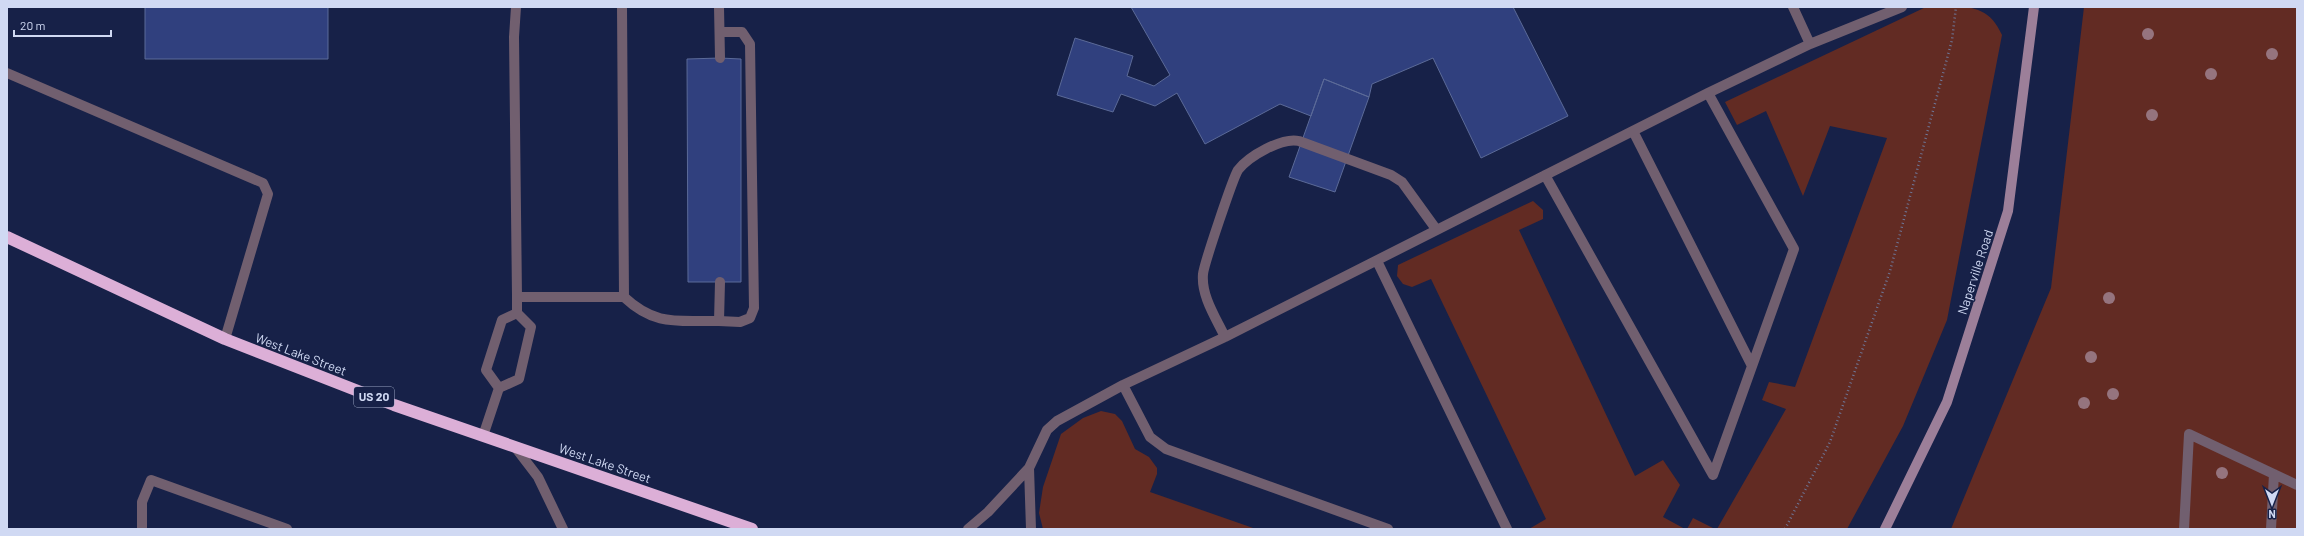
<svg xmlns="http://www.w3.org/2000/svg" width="2304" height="536" font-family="Barlow,sans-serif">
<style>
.green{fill:#622b23}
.building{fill:#30407e;stroke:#5b6a98}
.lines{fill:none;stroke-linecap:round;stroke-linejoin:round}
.path{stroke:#6e7798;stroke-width:2.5;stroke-dasharray:1 3;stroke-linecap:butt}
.lane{stroke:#715f6f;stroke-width:10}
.secondary{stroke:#9c7f99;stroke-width:10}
.highway{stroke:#dcafd7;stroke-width:12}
.tree{fill:#95747e}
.labels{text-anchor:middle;stroke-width:3;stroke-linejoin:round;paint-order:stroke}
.shield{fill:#172148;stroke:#98a2c0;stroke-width:1}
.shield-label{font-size:12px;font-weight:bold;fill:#d0d9f3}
.street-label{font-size:13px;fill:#d0d9f3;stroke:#172148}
</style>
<rect width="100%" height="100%" fill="#172148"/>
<path class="green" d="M1926,7C1959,7 1987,0 2002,35L1947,320L1903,426L1847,529H1717L1786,409L1762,400L1769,382L1795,387L1887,138L1830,126L1803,196L1766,111L1737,125L1725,102Z
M2084,7H2297V529H1951L2051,288Z
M1533,201L1543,210V219L1519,230L1635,476L1663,460L1680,485L1663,517L1685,529H1529L1546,519L1431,279L1412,287L1403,284L1397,276L1398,265Z
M1101,411L1115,414L1122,421L1135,449L1149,457L1157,468V474L1150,492L1256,529H1043L1039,513L1043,487L1061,434L1083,418Z
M1693,518L1715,529H1687Z"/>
<path class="building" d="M145,7H328V59H145Z
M1131,7H1513L1568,116L1481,158L1433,58L1372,84L1369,97L1324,79L1311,116L1280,104L1205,144L1177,93L1155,106L1121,94L1113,112L1057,95L1075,38L1133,56L1127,76L1154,86L1170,75Z
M720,58L741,59V282H688L687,59Z
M1324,79L1369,97L1335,192L1289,177Z"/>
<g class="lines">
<path class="path" d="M1785,529L1830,442L1890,271L1952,40L1956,7"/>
<path class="lane" d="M516,7L514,37L517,297
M719,7L720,58
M1793,7L1810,44
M7,73L263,183L268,194L225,339
M1633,131L1752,366
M1545,175L1713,475L1794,249L1708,93
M1377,261L1507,529
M624,297C656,327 678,320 719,321L720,282
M719,321L740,322L750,318L754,308L750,44L742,32H720
M1225,337C1216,318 1201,296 1203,274C1204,264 1233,178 1238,170C1249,156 1282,137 1299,141L1391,175L1402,182L1436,229
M1123,385L1150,437L1166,449L1388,529
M499,388L486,370L502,320L517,313
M483,436L499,388L519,379L531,327L517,313V297H624L622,7
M515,447L538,477L563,529
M1029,468L1031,529
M142,529V502L151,480L287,529
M968,529L988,512L1029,468L1047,430L1057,421L1123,385L1225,337L1708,93L1810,44L1902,7
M2184,529L2189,434L2297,485
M2271,529L2274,474"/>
<path class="secondary" d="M1885,529L1947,402L2008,211L2034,7"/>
<path class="highway" d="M7,237L225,339L394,405L752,529"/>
</g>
<g class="tree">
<circle cx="2148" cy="34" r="6"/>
<circle cx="2272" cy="54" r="6"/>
<circle cx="2211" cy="74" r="6"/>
<circle cx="2152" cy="115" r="6"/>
<circle cx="2109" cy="298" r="6"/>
<circle cx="2091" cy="357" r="6"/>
<circle cx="2113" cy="394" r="6"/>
<circle cx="2084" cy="403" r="6"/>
<circle cx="2222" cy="473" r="6"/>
</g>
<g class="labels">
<rect class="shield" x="354" y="387" width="40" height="20" rx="3"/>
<g class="shield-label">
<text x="374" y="401">US 20</text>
</g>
<g class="street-label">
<text transform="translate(1975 272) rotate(-72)" y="5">Naperville Road</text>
<text transform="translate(301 354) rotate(21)" y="5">West Lake Street</text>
<text transform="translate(605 463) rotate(19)" y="5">West Lake Street</text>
</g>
</g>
<rect width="2304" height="536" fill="none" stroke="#d0d9f3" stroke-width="16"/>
<g transform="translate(2272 504) rotate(180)" stroke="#172148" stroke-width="3" paint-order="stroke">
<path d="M0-3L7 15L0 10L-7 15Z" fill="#d0d9f3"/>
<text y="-6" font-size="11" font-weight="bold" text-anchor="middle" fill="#d0d9f3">N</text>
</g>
<path d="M14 30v6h97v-6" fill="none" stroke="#d0d9f3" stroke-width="2"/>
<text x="20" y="30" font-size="12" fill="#d0d9f3" stroke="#172148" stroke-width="3" paint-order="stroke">20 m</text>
</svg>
